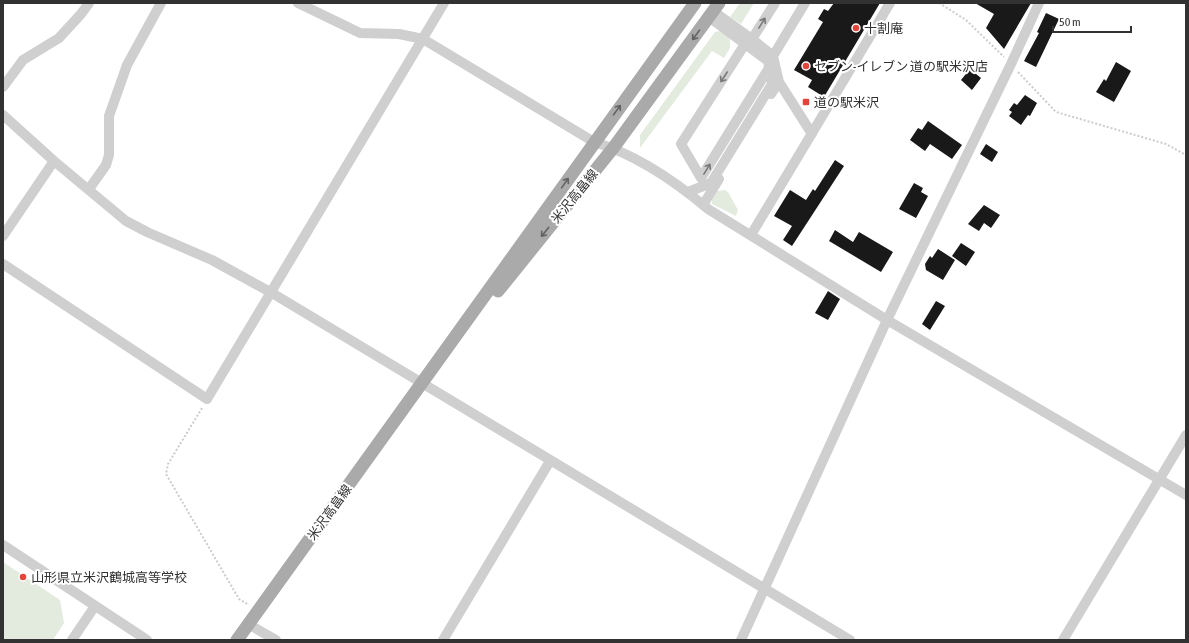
<svg xmlns="http://www.w3.org/2000/svg" width="1189" height="643" font-family="'Asap Condensed','Noto Sans JP',sans-serif">
<style>
.green{fill:#e3ebde}
.building{fill:#191919}
.lines{fill:none;stroke-linecap:round;stroke-linejoin:round}
.path{stroke:#ccc;stroke-width:2;stroke-dasharray:2 2;stroke-linecap:butt}
.minor{stroke:#cfcfcf;stroke-width:10}
.major{stroke:#aaa;stroke-width:13}
.oneway{stroke:#797979}
.oneway2{stroke:#626262}
.poi-dot{fill:#e4453a;stroke:#fff;stroke-width:1.5}
.labels{text-anchor:middle;stroke-width:4;stroke-linejoin:round;paint-order:stroke}
.poi-label{font-size:13px;fill:#323232;stroke:#fff;text-anchor:start}
.street-label{font-size:13px;fill:#323232;stroke:#fff}
</style>
<rect width="100%" height="100%" fill="#fff"/>
<path class="green" d="M740,3H754L741,24L730,17Z
M720,31L730,37V48L724,58L712,51L640,148V135L715,32Z
M725,190L728,192L738,210L736,216L712,204V199L717,191Z
M3,562L60,600L64,623L53,640H3Z"/>
<path class="building" d="M834,3H880L824,97L808,87L812,80L794,70L823,22L818,19L824,9L828,11Z
M975,3H1031L1004,49L986,28L994,14Z
M1046,13L1059,19L1036,67L1024,61L1039,33L1037,32Z
M1116,62L1131,71L1114,102L1096,92L1104,79L1106,81Z
M970,69L981,78L972,90L961,80Z
M1025,95L1037,103L1030,116L1028,115L1021,125L1009,116L1012,112L1009,110L1014,103L1017,105Z
M928,121L962,145L952,159L930,144L925,151L910,140L918,128L922,130Z
M986,144L998,152L992,162L980,154Z
M835,160L844,166L792,246L783,240L792,226L774,216L790,190L806,200L813,189L815,191Z
M914,183L923,188L921,192L928,196L916,218L899,209Z
M984,205L1000,215L991,228L984,223L979,231L968,224Z
M835,230L853,242L859,232L893,252L881,272L829,241Z
M961,243L975,252L966,266L952,256Z
M938,249L955,260L943,280L926,270L925,264L930,256L932,258Z
M828,291L840,299L828,320L815,313Z
M936,301L945,306L930,330L922,324Z"/>
<g class="lines">
<path class="path" d="M939,3L966,20L1004,57
M1018,72L1056,112L1166,144L1186,155
M202,408L168,464L166,474L239,599L249,605"/>
<path class="minor" d="M298,3L360,33L399,34L423,39L594,142C635,154 676,182 708,209L887,320L1186,495
M713,11L752,39L775,3
M752,39L773,56L779,82L771,94
M745,44L681,144L701,178L769,68
M773,56L805,3
M779,82L812,134
M3,87L23,60L59,38L81,14L89,3
M3,115L54,161L126,221L147,232L212,260L272,293L850,640
M89,189L106,165L109,155V116L127,65L161,3
M688,192L711,183L772,84L768,61L709,17
M703,205L719,179
M751,235L890,3
M3,236L54,161
M3,264L207,399L444,3
M3,545L147,640
M248,624L276,640
M72,640L95,606
M443,640L550,461
M741,640L887,320L1011,64L1039,3
M1063,640L1186,435"/>
<path class="major" d="M498,291L614,147L719,3
M237,640L695,3"/>
</g>
<defs><path id="oneway-shaft" d="M-6 0H5M1.5-3L5.5 0L1.5 3" fill="none" stroke-width="1.6" stroke-linecap="round" stroke-linejoin="round"/></defs>
<g class="oneway">
<use href="#oneway-shaft" transform="translate(762 23) rotate(-58)"/>
<use href="#oneway-shaft" transform="translate(724 77) rotate(123)"/>
<use href="#oneway-shaft" transform="translate(707 169) rotate(-58)"/>
</g>
<g class="oneway2">
<use href="#oneway-shaft" transform="translate(696 35) rotate(126)"/>
<use href="#oneway-shaft" transform="translate(617 110) rotate(-54)"/>
<use href="#oneway-shaft" transform="translate(565 183) rotate(-55)"/>
<use href="#oneway-shaft" transform="translate(545 232) rotate(129)"/>
</g>
<g class="poi-dot">
<circle cx="856" cy="28" r="4"/>
<circle cx="806" cy="66" r="4"/>
<rect x="802" y="98" width="8" height="8" rx="2"/>
<circle cx="23" cy="577" r="4"/>
</g>
<g class="labels">
<g class="poi-label">
<text x="864" y="33">十割庵</text>
<text x="814" y="71">セブン-イレブン 道の駅米沢店</text>
<text x="814" y="107">道の駅米沢</text>
<text x="31" y="582">山形県立米沢鶴城高等学校</text>
</g>
<g class="street-label">
<text transform="translate(574 196) rotate(-51)" y="5">米沢高畠線</text>
<text transform="translate(329 512) rotate(-54)" y="5">米沢高畠線</text>
</g>
</g>
<rect width="1189" height="643" fill="none" stroke="#323232" stroke-width="8"/>
<path d="M1053 26v6h78v-6" fill="none" stroke="#323232" stroke-width="2"/>
<text x="1059" y="26" font-size="12" fill="#323232" stroke="#ffffff" stroke-width="3" paint-order="stroke">50 m</text>
</svg>
